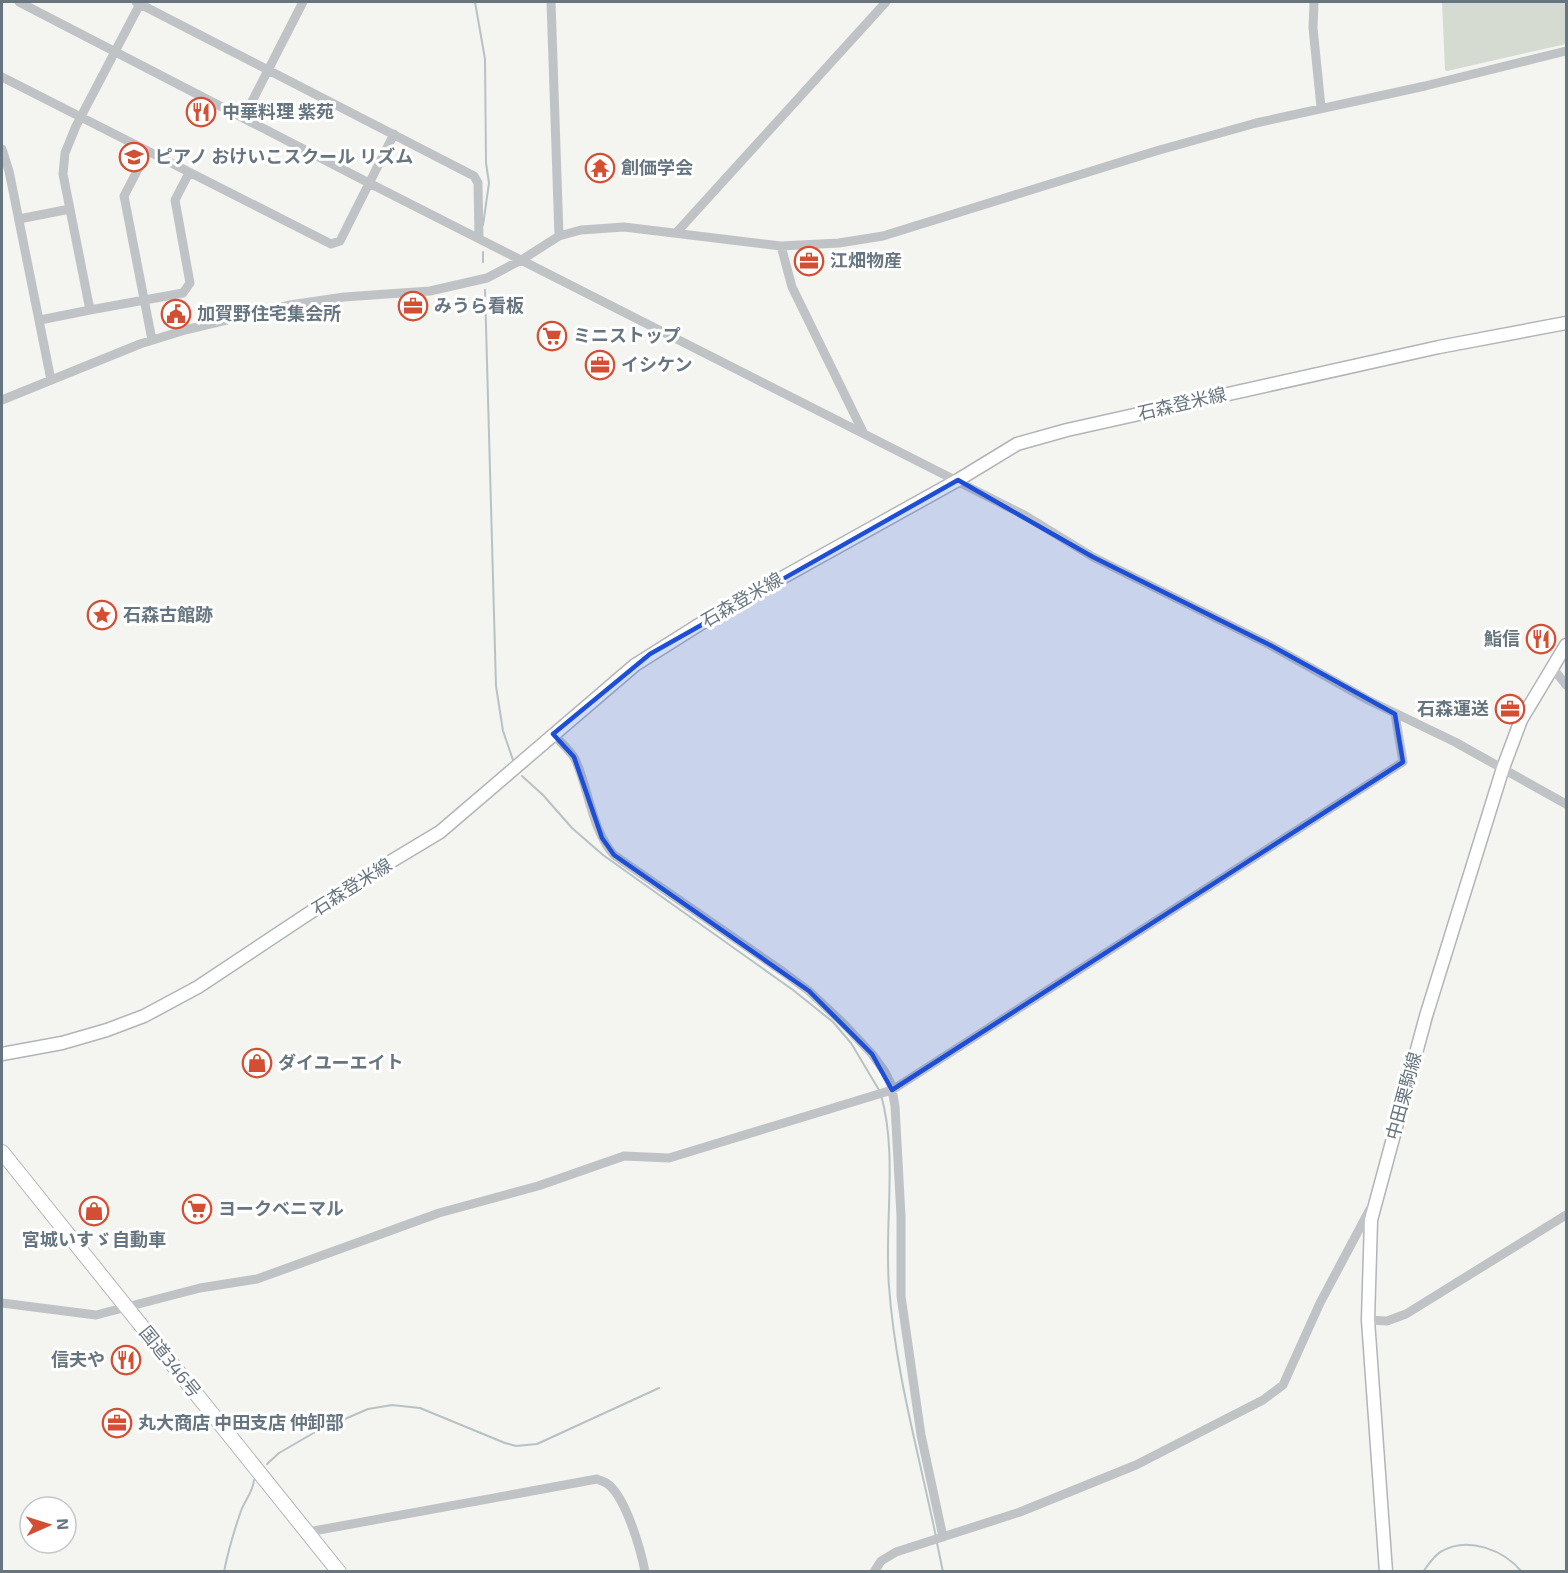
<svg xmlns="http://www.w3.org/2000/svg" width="1568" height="1573" font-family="'Exo 2','Noto Sans JP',sans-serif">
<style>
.green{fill:#d6dbd2}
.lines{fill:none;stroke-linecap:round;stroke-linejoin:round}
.stream{stroke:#b7c2c5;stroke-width:2}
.major-casing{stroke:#b1b5b8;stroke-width:15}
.highway-casing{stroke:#b2b6b8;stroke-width:16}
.minor{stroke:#c0c3c6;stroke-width:9}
.major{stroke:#fff;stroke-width:12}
.highway{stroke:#fff;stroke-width:14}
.marked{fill:#1d4ed8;fill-opacity:0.2;stroke:#1d4ed8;stroke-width:4.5;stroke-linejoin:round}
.labels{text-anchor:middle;stroke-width:6;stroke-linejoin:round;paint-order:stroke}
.poi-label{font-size:18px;font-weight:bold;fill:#66757f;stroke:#fff;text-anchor:start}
.street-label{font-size:18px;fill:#66757f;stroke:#fff}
</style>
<rect width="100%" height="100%" fill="#f4f4f1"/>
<path class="green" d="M1442,2H1566V44L1447,71L1445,70Z"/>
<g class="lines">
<path class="stream" d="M475,2L485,59L486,163L489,183L483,225
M483,252V262
M485,290L496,686L503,731L513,760
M522,776L543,795L572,828L603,855L793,990L833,1022L851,1043L879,1090
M881,1095C898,1155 884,1224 889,1286C895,1371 919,1454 936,1537
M267,1464L279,1453L317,1431L368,1409L392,1405L420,1408L505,1443L516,1446L537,1444L659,1388
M937,1543L943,1572
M224,1572C228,1551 234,1531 241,1511C245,1500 253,1492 254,1480
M1423,1572C1428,1565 1434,1555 1442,1551C1468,1536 1504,1550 1522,1572"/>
<g class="major-casing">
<path id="major" d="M2,1054L62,1043L107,1030L144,1016L198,987L350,886L440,832L635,665L708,619L958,480L1017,444L1067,430L1439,347L1566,323
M1386,1572L1368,1320L1371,1220L1426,1016L1503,768L1521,720L1566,645"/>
</g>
<g class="highway-casing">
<path id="highway" d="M2,1152L339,1572"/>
</g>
<path class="minor" d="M19,2L369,183L1026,516L1093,557L1270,645L1368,700L1455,742L1566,804
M136,2L474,176L478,183L479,237
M551,2L559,236
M1314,2L1313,28L1321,107
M2,77L331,244L340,241L394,134
M244,117L303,2
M2,149L9,171L51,380
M147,152L124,196L152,340
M19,219L70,209
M676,233L886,2
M781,246L792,287L863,432
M90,310L183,293L190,283L175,200L189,173
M40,320L90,310L63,174L65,153L76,126L141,2
M2,400L140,344L185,330L290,305L344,297L430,291L487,278L523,259L559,236L581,230L624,227L781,246L839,243L883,236L1156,151L1256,123L1425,86L1566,51
M1552,667L1566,685
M553,734C560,742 570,750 575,759C589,789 592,831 614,855L782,971L809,991L844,1024L872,1054L885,1072L891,1084L895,1106L901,1216V1296L921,1435L943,1537
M2,1303L96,1315L200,1288L257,1279L439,1213L538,1186L624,1156L669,1158L892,1090L1403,762L1395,714
M1368,1320L1387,1321L1406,1314L1566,1215
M308,1532L597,1479C601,1481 606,1482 609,1485C626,1499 641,1550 645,1572
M874,1572L881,1561L896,1552L1020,1512L1136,1465L1263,1400L1283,1385L1320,1303L1370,1209"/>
<use href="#major" class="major"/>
<use href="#highway" class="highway"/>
</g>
<path class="marked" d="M958,480L1093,557L1270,645L1395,714L1403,762L892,1090L872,1054L809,991L614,855L602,838L574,757L553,734L650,654Z"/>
<defs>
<g id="restaurant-ring" transform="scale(1.5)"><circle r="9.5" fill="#fff" stroke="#d34e32" stroke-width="1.5"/><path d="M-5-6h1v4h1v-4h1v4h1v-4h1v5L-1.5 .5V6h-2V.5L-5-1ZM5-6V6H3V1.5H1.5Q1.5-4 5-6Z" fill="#d34e32"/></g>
<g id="school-ring" transform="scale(1.5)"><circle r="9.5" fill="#fff" stroke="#d34e32" stroke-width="1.5"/><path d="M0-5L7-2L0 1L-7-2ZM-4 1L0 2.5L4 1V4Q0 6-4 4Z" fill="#d34e32"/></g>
<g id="temple-ring" transform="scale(1.5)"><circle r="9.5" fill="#fff" stroke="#d34e32" stroke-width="1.5"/><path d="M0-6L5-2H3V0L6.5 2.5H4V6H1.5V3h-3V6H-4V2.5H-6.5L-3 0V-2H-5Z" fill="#d34e32"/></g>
<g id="office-ring" transform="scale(1.5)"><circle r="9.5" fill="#fff" stroke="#d34e32" stroke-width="1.5"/><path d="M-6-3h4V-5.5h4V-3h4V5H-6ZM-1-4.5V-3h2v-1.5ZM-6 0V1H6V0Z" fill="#d34e32"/></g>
<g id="civic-ring" transform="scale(1.5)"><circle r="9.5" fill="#fff" stroke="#d34e32" stroke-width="1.5"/><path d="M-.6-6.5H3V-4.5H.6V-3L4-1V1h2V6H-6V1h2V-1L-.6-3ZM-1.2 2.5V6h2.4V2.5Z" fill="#d34e32"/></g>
<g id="supermarket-ring" transform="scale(1.5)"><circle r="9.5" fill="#fff" stroke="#d34e32" stroke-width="1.5"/><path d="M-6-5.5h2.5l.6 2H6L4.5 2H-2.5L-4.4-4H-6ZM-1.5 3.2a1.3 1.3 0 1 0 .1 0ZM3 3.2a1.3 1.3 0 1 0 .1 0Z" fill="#d34e32"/></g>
<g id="sight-ring" transform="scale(1.5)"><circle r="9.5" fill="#fff" stroke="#d34e32" stroke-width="1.5"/><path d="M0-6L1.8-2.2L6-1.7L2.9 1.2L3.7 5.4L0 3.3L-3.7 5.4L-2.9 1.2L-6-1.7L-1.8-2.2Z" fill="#d34e32"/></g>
<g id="shop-ring" transform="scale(1.5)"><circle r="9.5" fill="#fff" stroke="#d34e32" stroke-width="1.5"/><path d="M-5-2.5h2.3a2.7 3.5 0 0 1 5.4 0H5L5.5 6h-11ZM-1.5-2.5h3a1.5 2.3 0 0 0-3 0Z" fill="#d34e32"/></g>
</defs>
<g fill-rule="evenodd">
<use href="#restaurant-ring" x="201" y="112"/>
<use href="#school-ring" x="134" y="157"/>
<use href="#temple-ring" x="600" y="168"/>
<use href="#office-ring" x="809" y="261"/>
<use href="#office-ring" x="413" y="306"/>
<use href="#civic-ring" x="176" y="314"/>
<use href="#supermarket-ring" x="552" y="336"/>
<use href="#office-ring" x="600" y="365"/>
<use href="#sight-ring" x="102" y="615"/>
<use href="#restaurant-ring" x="1541" y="639"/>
<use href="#office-ring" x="1510" y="709"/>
<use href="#shop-ring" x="257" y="1063"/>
<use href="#supermarket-ring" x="197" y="1209"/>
<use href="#shop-ring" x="94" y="1211"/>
<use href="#restaurant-ring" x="126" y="1360"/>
<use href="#office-ring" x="117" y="1423"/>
</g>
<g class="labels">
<g class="poi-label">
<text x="222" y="118">中華料理 紫苑</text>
<text x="155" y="163">ピアノ おけいこスクール リズム</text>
<text x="621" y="174">創価学会</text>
<text x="830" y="267">江畑物産</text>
<text x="434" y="312">みうら看板</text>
<text x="197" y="320">加賀野住宅集会所</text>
<text x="573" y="342">ミニストップ</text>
<text x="621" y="371">イシケン</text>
<text x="123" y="621">石森古館跡</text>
<text x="1520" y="645" text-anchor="end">鮨信</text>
<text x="1489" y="715" text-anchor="end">石森運送</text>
<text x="278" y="1069">ダイユーエイト</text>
<text x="218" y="1215">ヨークベニマル</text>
<text x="94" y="1246" text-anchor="middle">宮城いすゞ自動車</text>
<text x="105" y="1366" text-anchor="end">信夫や</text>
<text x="138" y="1429">丸大商店 中田支店 仲卸部</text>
</g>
<g class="street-label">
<text transform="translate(1182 404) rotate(-13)" y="6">石森登米線</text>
<text transform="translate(742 600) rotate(-30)" y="6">石森登米線</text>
<text transform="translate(352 887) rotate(-32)" y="6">石森登米線</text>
<text transform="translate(1404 1096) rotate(-75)" y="6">中田栗駒線</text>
<text transform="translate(170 1362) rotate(51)" y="6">国道346号</text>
</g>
</g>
<rect width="1568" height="1573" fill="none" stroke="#66757f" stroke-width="6"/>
<g transform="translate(48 1525) rotate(87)"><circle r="28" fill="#ffffff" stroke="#c2c8cc" stroke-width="1.5"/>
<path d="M0-4.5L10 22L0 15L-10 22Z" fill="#d34e32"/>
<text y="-9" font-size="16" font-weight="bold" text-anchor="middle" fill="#66757f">N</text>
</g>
</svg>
